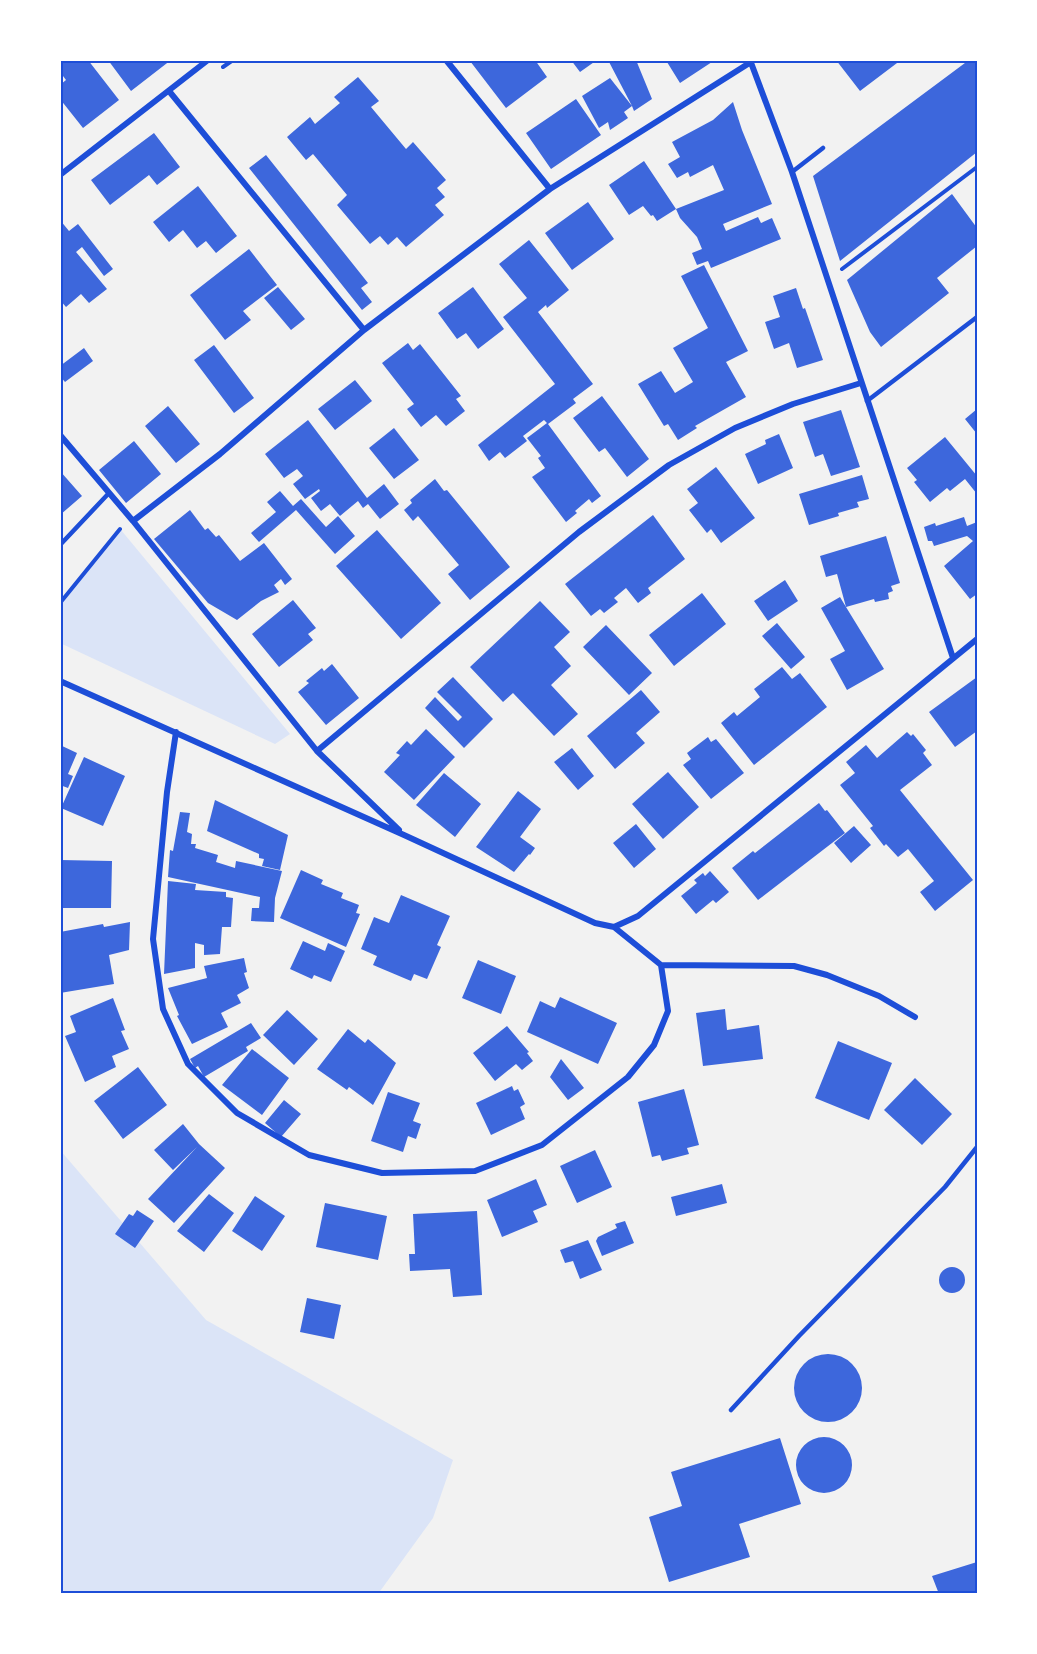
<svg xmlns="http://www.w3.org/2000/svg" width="1037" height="1654" font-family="'Work Sans',sans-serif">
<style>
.green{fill:#dbe4f7}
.building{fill:#3d67dc}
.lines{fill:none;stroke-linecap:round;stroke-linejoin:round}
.path{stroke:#1d4ed8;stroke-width:4}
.service{stroke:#1d4ed8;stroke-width:4.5}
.minor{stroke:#1d4ed8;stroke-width:6}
.neatline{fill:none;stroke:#1d4ed8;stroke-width:2}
</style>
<rect width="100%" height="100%" fill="#f2f2f2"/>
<path class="green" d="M121,530L290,734L275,744L60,643V606Z
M60,1150L206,1320L453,1460L433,1518L378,1594H60Z"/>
<path class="building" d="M60,60H88L119,100L83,128L60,99V85L66,80L60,72Z
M108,60H171L131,91Z
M471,60H535L547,77L506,108L470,61Z
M571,60H597L580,72Z
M608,60H636L652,99L634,111L632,106L624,112L628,118L610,130L608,122L599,128L582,96L610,78L632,106Z
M671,60H715L680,83L667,62Z
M836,60H901L860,91Z
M969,60H977V152L840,261L813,176Z
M358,77L379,101L371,107L406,149L413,142L446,180L437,188L445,197L435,205L444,215L406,247L397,237L388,245L380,236L370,244L337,205L347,195L313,154L306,160L287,137L310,117L315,124L328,113L340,103L334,97Z
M576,99L601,135L551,169L526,133Z
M733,102L742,130L772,204L723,224L726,231L758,217L761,223L772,218L781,239L711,268L708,261L697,265L692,253L702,249L697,237L680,218L676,209L724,190L713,165L690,177L688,172L677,178L668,164L680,157L672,142L713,120Z
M154,133L180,167L157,185L149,175L110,205L91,180Z
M266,155L368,283L361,288L372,302L362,310L249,168Z
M644,161L676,209L657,221L653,215L651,216L643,206L629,215L609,185Z
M198,186L237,236L216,253L206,241L197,248L183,230L169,242L153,222Z
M952,194L977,228V246L937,278L949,293L881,347L870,332L847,280Z
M588,202L614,239L572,270L545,233Z
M60,220L69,231L78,224L113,269L104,276L82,247L76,252L107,289L89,303L81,294L66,307L60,300Z
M529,240L569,290L547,308L546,305L538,312L593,384L573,399L576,403L548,424L601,496L592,503L589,499L575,511L577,513L566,522L532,477L545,468L538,458L541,456L527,438L547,423L544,420L523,436L527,441L505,458L500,452L489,461L478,445L555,384L503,317L527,298L499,264Z
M249,249L277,285L243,311L251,320L225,340L190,295Z
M704,265L748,351L726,362L746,397L695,426L697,428L678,440L668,424L664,426L638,384L661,371L675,393L693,382L673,348L708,328L681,276Z
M278,287L305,319L291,330L264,298Z
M473,287L504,329L478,349L466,333L457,339L438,313Z
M796,288L803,309L805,308L823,360L797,368L789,343L774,349L765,322L780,317L773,296Z
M408,343L413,350L420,344L461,396L456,399L465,411L446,426L436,415L421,427L407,409L414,404L382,363Z
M214,345L254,398L234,413L194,360Z
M84,348L93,361L65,382L60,376V366Z
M355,380L372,401L335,430L318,409Z
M602,396L649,459L627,477L605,448L599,452L573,418Z
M168,406L200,444L176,463L145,426Z
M977,409V434L965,419Z
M841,410L860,467L831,476L823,454L815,457L803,422Z
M308,420L367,498L384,484L399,504L380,519L368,504L363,508L358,501L340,516L330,504L321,511L311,498L320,491L319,489L305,499L293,484L303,476L297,469L284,478L265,454Z
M394,428L419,460L394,479L369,448Z
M779,434L793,468L758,484L745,454L766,444L765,440Z
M945,437L977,476V494L965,479L950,491L947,488L930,502L914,482L917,480L907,468Z
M134,441L161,474L126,503L99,470Z
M716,467L755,518L721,543L711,529L707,533L689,510L698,503L687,489Z
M60,471L82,496L60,515Z
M862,475L869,499L857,502L859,507L838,513L839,516L809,525L799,494Z
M435,479L444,491L447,490L510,567L470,600L448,574L459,565L418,516L413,521L404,510L412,503L410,500Z
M280,491L293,506L301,499L326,527L338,516L355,536L335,554L296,510L259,542L251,533L276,512L267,502Z
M190,510L205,530L208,528L216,537L219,535L240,561L264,543L292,579L285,585L281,579L274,585L279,592L261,601L237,620L208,603L154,539Z
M653,515L685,559L648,588L651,593L638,603L626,588L614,598L618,602L604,613L600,609L591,616L565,584Z
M964,517L967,526L977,522V594L970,599L944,566L973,541L967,536L934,546L932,541H928L924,527L935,523L936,526Z
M377,530L441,603L401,639L336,566Z
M886,536L900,583L891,586L893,591L888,593L889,599L875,602L874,599L846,607L884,669L847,690L830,659L845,651L821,608L840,597L846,607L837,574L826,577L820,556Z
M785,580L798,601L768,621L754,601Z
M702,593L726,624L674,666L649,635Z
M293,600L316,628L308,634L313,640L279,667L252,634Z
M540,601L570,632L554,647L571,666L551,685L578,714L554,736L513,693L503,702L470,667Z
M777,623L805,657L791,669L762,636Z
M606,625L652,673L629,695L583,647Z
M332,664L359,698L326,725L298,692L309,683L306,681L322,668L324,671Z
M782,667L792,679L800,673L827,707L754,765L721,723L734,712L737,716L760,697L754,689Z
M453,677L493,719L464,748L425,708L435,697L458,721L462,717L437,692Z
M977,677V731L955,747L929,712Z
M641,690L660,712L636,733L645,743L615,769L587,736Z
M426,729L455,757L414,800L384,772L400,755L396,753L407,741L411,745Z
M907,732L911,736L913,734L926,750L923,753L932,765L900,790L973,880L935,911L920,892L934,881L908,849L898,857L886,844L884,846L870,828L873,826L840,785L855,773L846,762L866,745L877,758Z
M708,737L711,742L716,739L744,773L711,799L683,765L691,759L687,753Z
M60,745L77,753L68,774L73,776L68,788L60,785Z
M572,748L594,776L578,790L554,762Z
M84,757L125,776L103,826L61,808Z
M668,772L699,807L663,839L632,804Z
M444,773L481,804L455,837L416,805Z
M518,791L541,809L520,837L535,848L530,855L529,854L514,872L476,847Z
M215,800L288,835L280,870L262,866L264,859L259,858V854L207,831Z
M819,803L825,811L827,810L845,833L758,900L732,868L753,851L755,853Z
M180,812L190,813L187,832L192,834L191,844H196L195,848L218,855L216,862L235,868L236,861L282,871L275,898L274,922L251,921L252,908H259L260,897L168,877L170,850L173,851Z
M636,824L656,849L634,868L613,843Z
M854,826L871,845L851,863L834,843Z
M60,860L112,861L111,908H60Z
M301,870L323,880L321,884L343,893L341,898L359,905L356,913L360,914L346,947L280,918Z
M710,871L729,892L716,903L713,900L696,914L681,896L697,883L694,880L703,873L705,876Z
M168,881L196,884L195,890L226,892V897L233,898L231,927H222L220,954L204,955V945L195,943V968L164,974Z
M401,895L450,916L437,945L441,947L427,979L414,974L411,981L373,965L377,956L361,949L374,917L389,923Z
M130,922L129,950L109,955L114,984L60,993V932L103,924L104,927Z
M303,941L325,951L328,943L345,951L331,982L314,975L312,979L290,969Z
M244,958L247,972L244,973L249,988L237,995L241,1003L221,1013L228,1027L192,1044L177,1016L179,1015L168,988L207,978L204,966Z
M478,960L516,976L501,1014L462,998Z
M560,997L617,1023L598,1064L527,1032L540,1001L555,1008Z
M113,998L125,1030L121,1031L129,1049L112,1056L116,1067L85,1082L65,1036L76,1032L70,1016Z
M725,1009L727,1030L759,1025L763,1059L703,1066L696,1013Z
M287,1010L318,1039L294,1065L263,1035Z
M251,1023L261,1038L246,1047L248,1051L204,1077L198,1066L195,1068L190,1059Z
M507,1026L529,1052L527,1053L533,1061L522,1070L516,1064L495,1081L473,1053Z
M348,1029L365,1043L368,1039L396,1063L373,1105L349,1087L347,1090L317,1069Z
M838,1041L892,1063L869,1120L815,1098Z
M252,1049L289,1078L262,1115L222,1085Z
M561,1059L584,1088L568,1100L550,1077Z
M138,1067L167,1105L123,1139L94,1101Z
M915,1078L952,1114L922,1145L884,1110Z
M512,1086L514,1091L518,1089L525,1104L520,1107L525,1119L491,1135L476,1103Z
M684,1089L699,1145L687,1148L689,1154L662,1161L660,1155L652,1157L638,1102Z
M388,1092L420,1103L413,1121L421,1124L416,1139L408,1136L403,1152L371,1141Z
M284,1100L301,1114L281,1137L265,1123Z
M183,1124L199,1144L225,1168L174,1223L148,1199L197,1147L173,1170L154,1150Z
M595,1150L612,1187L577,1203L560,1166Z
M536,1179L547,1205L533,1211L538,1222L502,1237L487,1200Z
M722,1184L727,1203L676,1216L671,1197Z
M209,1194L234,1213L204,1252L177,1231Z
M255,1196L285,1216L262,1251L232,1231Z
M325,1203L387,1216L378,1260L316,1247Z
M137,1210L154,1221L135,1248L115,1234L129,1214L133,1216Z
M477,1211L482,1295L453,1297L450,1269L410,1271L409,1254H415L413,1214Z
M625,1221L634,1243L602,1256L596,1241L598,1237L617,1228L615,1224Z
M588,1240L602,1270L580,1279L573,1261L565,1263L560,1250Z
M939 1280a13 13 0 1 1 26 0a13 13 0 1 1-26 0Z
M307,1298L341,1305L334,1339L300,1332Z
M794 1388a34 34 0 1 1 68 0a34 34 0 1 1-68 0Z
M796 1465a28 28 0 1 1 56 0a28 28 0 1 1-56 0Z
M780,1438L801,1504L739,1524L750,1557L669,1582L649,1517L682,1506L671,1472Z
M977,1562V1594H939L932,1576Z"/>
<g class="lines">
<path class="path" d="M223,67L233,60
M842,269L977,167
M60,603L120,529"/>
<path class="service" d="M792,172L823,148
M867,401L977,317
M60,545L109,493
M731,1410L799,1336L945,1187L977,1147"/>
<path class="minor" d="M446,60L550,189
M750,60L792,172L953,658
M169,91L364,330
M60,175L208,60
M60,435L133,521L317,751L399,830
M133,521L220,454L364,330L550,189L751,62
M60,681L404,835L595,923L614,927L638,916L977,639
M176,732L167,792L153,939L163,1009L188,1064L237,1113L309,1155L382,1173L475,1171L542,1145L628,1077L654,1045L668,1011L661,965L614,927
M317,751L579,532L669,465L735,428L793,404L861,383
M661,965L794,966L827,975L879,996L915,1017"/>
</g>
<rect width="1037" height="1654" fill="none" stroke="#ffffff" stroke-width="123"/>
<rect x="62" y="62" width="914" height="1530" class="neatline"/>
</svg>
